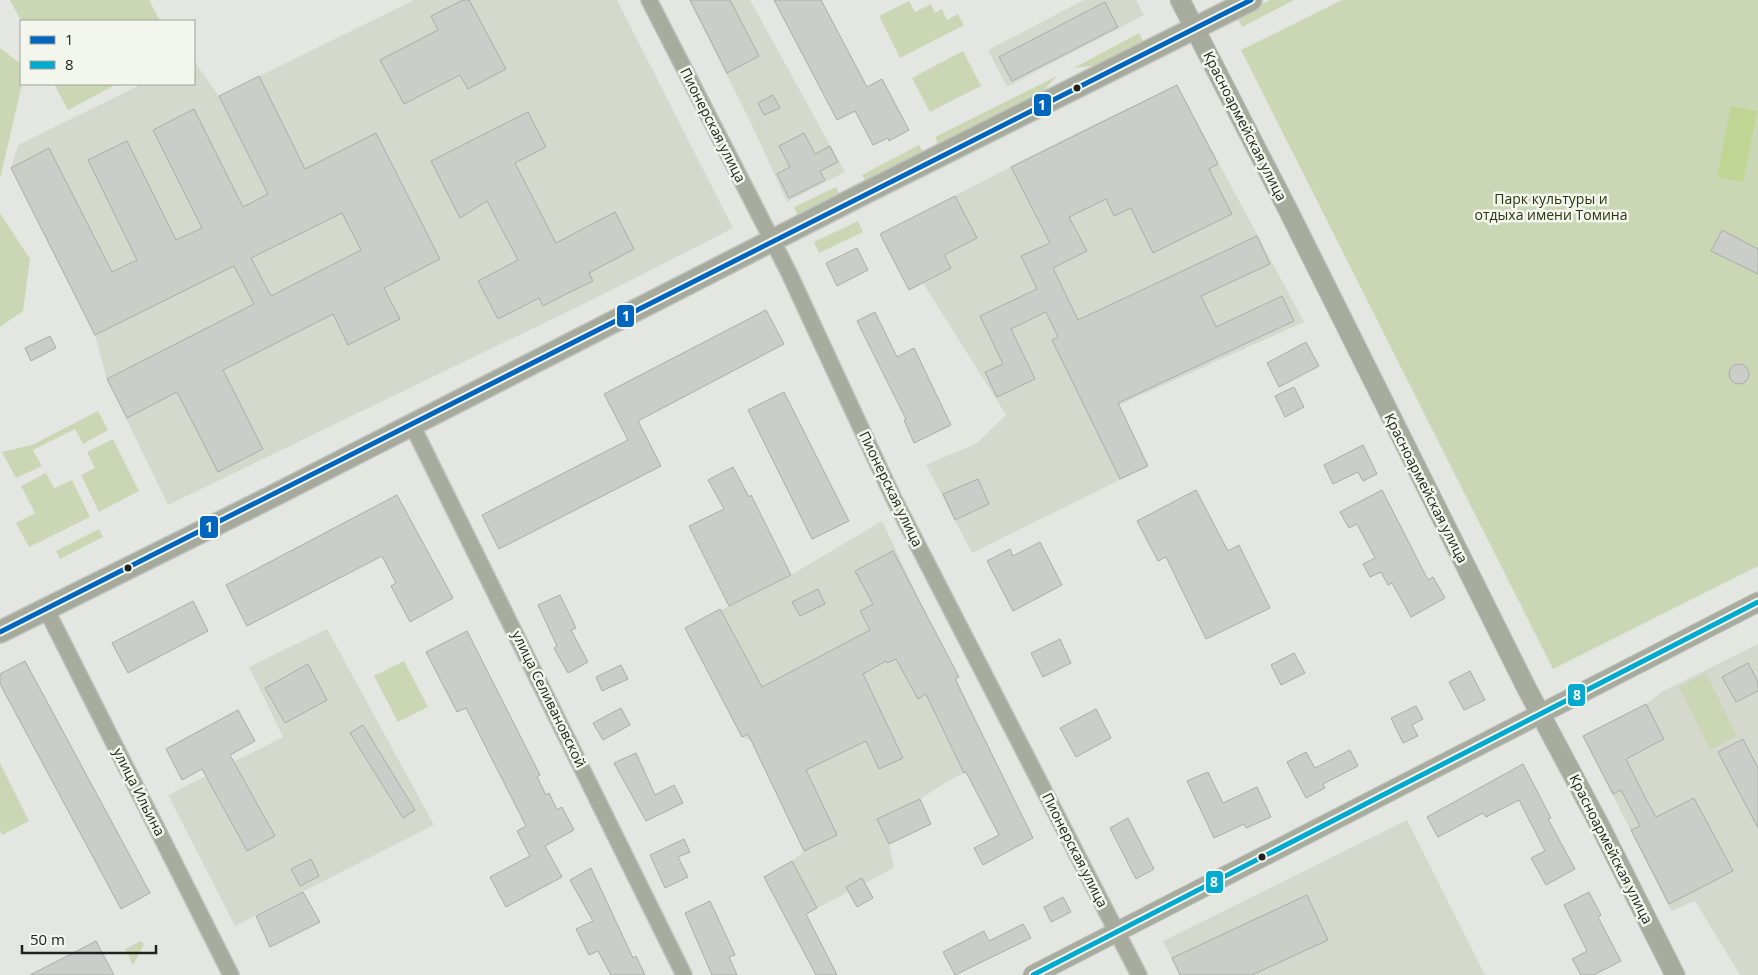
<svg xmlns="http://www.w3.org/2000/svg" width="1758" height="975" font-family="'Open Sans',sans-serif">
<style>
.built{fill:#d4d8cd}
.green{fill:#cbd6b4}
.water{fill:#c0d593}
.building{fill:#cbcdc9;stroke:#aaaca8;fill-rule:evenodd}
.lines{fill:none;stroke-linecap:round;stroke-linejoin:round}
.minor-casing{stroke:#c1c3bf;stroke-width:18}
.tertiary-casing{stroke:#c1c3bf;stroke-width:21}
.secondary-casing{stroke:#c1c3bf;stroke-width:24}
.minor{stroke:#a7ac9f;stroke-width:15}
.tertiary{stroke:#a7ac9f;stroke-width:19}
.secondary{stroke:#a5aa9d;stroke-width:21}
.bus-1-casing{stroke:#f3f6ed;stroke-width:9}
.bus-2-casing{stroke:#f3f6ed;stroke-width:9}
.bus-1{stroke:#0065bd;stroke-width:5}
.bus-2{stroke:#00a9ce;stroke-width:5}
.bus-dot{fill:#21221f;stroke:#f3f6ed;stroke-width:2}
.labels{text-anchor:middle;stroke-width:5;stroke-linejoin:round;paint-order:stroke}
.street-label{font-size:14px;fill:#21221f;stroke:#f3f6ed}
.park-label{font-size:14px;fill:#2b350f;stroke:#f3f6ed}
.line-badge{stroke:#f3f6ed;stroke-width:2}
.badge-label{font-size:14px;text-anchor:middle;font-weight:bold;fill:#fff}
</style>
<rect width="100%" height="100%" fill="#e4e7e1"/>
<path class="built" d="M414,0H617L733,228L606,293L168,505L107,379L95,335L11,168L18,145L142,84H194V61L219,96Z
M689,0H750L845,172L787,202L751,123Z
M1084,0H1136L1144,15L1007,87L988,50Z
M1177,85L1304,322L1119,405L1148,466L972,553L926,465L977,443L1006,415L923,283L909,290L880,234L1081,131Z
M882,521L994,759L948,781L920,799L931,824L889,844L894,868L789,923L764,877L792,861L804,851L751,740L742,737L685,628L791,575Z
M327,629L434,825L235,926L168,795L283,737L249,667Z
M1758,644V975H1740L1695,901L1671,911L1583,736L1646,704L1663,691Z
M1407,820L1485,975H1180L1163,941Z"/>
<path class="green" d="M10,0H149L160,21H21Z
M1270,0H1294L1242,27L1237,17Z
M1342,0H1758V566L1553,669L1241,50Z
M909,1L915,12L931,4L935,13L942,9L947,20L958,14L964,25L900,58L879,16Z
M1139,33L1143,41L1099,65L1074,68Z
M0,48L21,64L22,84L0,179Z
M963,51L981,86L930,112L912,78Z
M1057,76L1040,94L939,146L935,137Z
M54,84H117L68,110Z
M919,145L923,152L866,182L862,175Z
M836,187L840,195L798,216L794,207Z
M0,213L30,259L23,311L0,327Z
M858,221L863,232L819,253L814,242Z
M98,411L108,430L83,444L75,429L33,450L42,466L16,478L2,452L32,445Z
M113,439L139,491L99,512L81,475L95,468L87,452Z
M46,473L54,488L72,480L90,517L29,547L16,523L35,513L21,486Z
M99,529L103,537L60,559L56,551Z
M404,661L428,707L398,722L374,676Z
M1706,673L1737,736L1710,750L1679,687Z
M0,763L29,821L2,835L0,831Z
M141,941L144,945L133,965L125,949Z"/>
<path class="water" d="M1731,106L1757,111L1743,182L1717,177Z"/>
<path class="building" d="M463,0H469L506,69L468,89L460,75L404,104L380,60L438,30L431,16Z
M690,0H730L759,56L727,73Z
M774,0H821L867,87L882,79L909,130L889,141L888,138L873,145L855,111L837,120Z
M1105,2L1118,27L1012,81L999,57Z
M259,76L305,169L376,133L440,259L384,288L400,319L348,345L333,314L223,370L263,449L218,472L177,392L127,418L107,379L254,304L234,266L95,335L11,168L49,148L112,272L137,260L88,160L127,141L176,240L202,228L153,130L194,109L243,207L268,194L219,96ZM342,213L361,250L271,296L251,258Z
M1177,85L1218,164L1209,169L1232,214L1153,253L1131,208L1114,216L1106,199L1069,217L1087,251L1053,268L1078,320L1257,236L1270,264L1201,296L1216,327L1282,296L1294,321L1118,403L1148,466L1120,479L1052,340L1058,337L1046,312L1011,329L1035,379L997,397L985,372L1003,364L980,316L1037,289L1021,256L1050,243L1011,167Z
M773,95L780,108L764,115L758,103Z
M528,112L546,147L515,163L556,243L615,212L634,249L589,273L593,281L570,292L543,306L539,298L498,319L478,281L518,260L487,201L460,218L431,161Z
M804,133L815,154L830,146L838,162L820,171L825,180L789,198L777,174L790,167L779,146Z
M955,196L977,238L944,255L951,268L909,290L880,234Z
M1722,230L1758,249V274L1711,251Z
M857,248L868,270L837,286L826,263Z
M766,310L784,344L638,421L661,466L499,549L482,515L628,440L604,394Z
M875,312L897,357L914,348L951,425L914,443L904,420L906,419L857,321Z
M50,336L56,348L31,361L25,348Z
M1306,342L1319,366L1279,387L1267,363Z
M1729 374a10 10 0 1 1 20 0a10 10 0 1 1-20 0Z
M1294,387L1304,407L1285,417L1275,396Z
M784,392L849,521L812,539L748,410Z
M1363,445L1377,474L1363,481L1358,472L1333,484L1324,465Z
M733,467L749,497L751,495L791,575L729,606L689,526L724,509L708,480Z
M978,479L989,504L955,520L943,494Z
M1196,490L1228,551L1239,545L1270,608L1206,639L1166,557L1158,561L1137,521Z
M1382,490L1428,580L1433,577L1445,598L1411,617L1392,583L1388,585L1381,572L1370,577L1363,564L1375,558L1357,524L1349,528L1340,512Z
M397,495L453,598L410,622L391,586L396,583L382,556L247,626L226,585Z
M1040,542L1062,585L1013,611L987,561L1010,549L1013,556Z
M893,551L959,677L955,679L1033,838L983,865L974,848L999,835L966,772L964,773L926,694L918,699L896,659L887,663L886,661L863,674L903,758L879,769L866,741L806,770L837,835L804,851L748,734L742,737L685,628L720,609L762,687L870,630L860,611L873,604L855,571Z
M818,589L825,604L800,616L792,602Z
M560,595L576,628L571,630L588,662L568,673L554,648L557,646L538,605Z
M193,601L208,631L128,673L112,643Z
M467,631L540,775L537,777L546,795L549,793L557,810L562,807L574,830L545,846L562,877L506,907L490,877L530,856L517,831L526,826L466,708L457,712L426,652Z
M1060,639L1071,663L1043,677L1031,653Z
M1294,653L1305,673L1281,685L1271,665Z
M25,661L150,893L121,909L0,684V674Z
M1748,663L1758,682V691L1736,702L1722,677Z
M308,664L327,700L285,723L265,688Z
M621,665L628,679L602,691L596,677Z
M1470,671L1485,700L1464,710L1449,682Z
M1646,704L1664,739L1626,759L1646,799L1656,817L1694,798L1733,871L1669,904L1631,830L1640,826L1621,790L1613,794L1583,736Z
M1416,706L1423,719L1412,725L1418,736L1403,743L1391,718Z
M621,708L630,725L603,740L593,723Z
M1096,709L1111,738L1076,757L1060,728Z
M238,710L255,741L230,755L275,836L247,851L202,769L182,780L166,749Z
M363,725L415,810L403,818L350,733Z
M1743,739L1758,768V828L1718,752Z
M1350,750L1358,766L1323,784L1325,788L1306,798L1287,762L1306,752L1315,768Z
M636,753L655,795L674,785L683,803L646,821L614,763Z
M1523,764L1551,818L1548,819L1575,869L1546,885L1531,858L1545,851L1519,800L1486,817L1483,813L1438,837L1427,817Z
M1208,772L1223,803L1257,787L1271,817L1246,828L1244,824L1214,838L1187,781Z
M920,799L931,824L889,844L877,819Z
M1128,818L1154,869L1136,879L1110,828Z
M684,839L690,852L678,857L688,877L665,888L650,855Z
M311,859L319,876L300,886L291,869Z
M792,861L817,908L806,914L837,975H816L764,877Z
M591,868L633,958L636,956L645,975H611L598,951L589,955L576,929L593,921L570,880Z
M862,878L873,898L857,907L846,887Z
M303,892L320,922L270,947L256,916Z
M1589,892L1601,915L1598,917L1621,961L1594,975H1581L1572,959L1587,951L1564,905Z
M1307,895L1328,940L1252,975H1180L1172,958Z
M1063,897L1071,912L1051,922L1044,907Z
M710,901L735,955L729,957L737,975H712L685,913Z
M1023,924L1031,938L955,975L943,952L984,931L989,941Z
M96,941L114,975H30L67,956Z"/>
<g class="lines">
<g class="minor-casing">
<path id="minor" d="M649,0L789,273L893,497L1139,975
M412,425L684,975
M46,609L231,975"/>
</g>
<g class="tertiary-casing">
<path id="tertiary" d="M1180,0L1287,208L1527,689L1599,824L1675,975
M1033,975L1758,602"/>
</g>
<g class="secondary-casing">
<path id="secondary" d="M0,632L271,497L863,194L1251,0"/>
</g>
<use href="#minor" class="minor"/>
<use href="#tertiary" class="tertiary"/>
<use href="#secondary" class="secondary"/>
<g class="bus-1-casing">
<path id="bus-1" d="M0,632C418,424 833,209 1251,0"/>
</g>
<g class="bus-2-casing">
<path id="bus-2" d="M1033,975L1758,602"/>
</g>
<use href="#bus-1" class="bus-1"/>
<use href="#bus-2" class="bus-2"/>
</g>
<g class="bus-dot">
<circle cx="1077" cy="88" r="4.5"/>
<circle cx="128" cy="568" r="4.5"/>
<circle cx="1262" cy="857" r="4.5"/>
</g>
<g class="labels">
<g class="street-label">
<text transform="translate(713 125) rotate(63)" y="5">Пионерская улица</text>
<text transform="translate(1245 126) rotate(63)" y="5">Красноармейская улица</text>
<text transform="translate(1426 488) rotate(63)" y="5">Красноармейская улица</text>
<text transform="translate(891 489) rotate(64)" y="5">Пионерская улица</text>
<text transform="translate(549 699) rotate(64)" y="5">улица Селивановской</text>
<text transform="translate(139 792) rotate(63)" y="5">улица Ильина</text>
<text transform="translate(1611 849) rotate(63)" y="5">Красноармейская улица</text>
<text transform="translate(1075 850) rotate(63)" y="5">Пионерская улица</text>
</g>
<g class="park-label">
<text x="1551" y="204">Парк культуры и<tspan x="1551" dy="16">отдыха имени Томина</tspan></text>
</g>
</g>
<g class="line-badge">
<rect x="1033" y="93" width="19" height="24" rx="5" fill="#0065bd"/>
<rect x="616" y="304" width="19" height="24" rx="5" fill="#0065bd"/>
<rect x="199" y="515" width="20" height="24" rx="5" fill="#0065bd"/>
<rect x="1567" y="683" width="19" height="24" rx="5" fill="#00a9ce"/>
<rect x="1205" y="870" width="19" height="24" rx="5" fill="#00a9ce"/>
</g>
<g class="badge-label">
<text x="1042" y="110">1</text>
<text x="626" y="321">1</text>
<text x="209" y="532">1</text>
<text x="1577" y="700">8</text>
<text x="1214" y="887">8</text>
</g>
<rect x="20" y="20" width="175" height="65" fill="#f3f6ed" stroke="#9fa19b"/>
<rect x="30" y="36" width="25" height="8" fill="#0065bd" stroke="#9fa19b"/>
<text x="65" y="45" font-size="15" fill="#21221f">1</text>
<rect x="30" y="61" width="25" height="8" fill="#00a9ce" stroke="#9fa19b"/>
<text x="65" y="70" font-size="15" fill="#21221f">8</text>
<path d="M22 945v8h134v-8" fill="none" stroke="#21221f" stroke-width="2.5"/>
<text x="30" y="945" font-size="15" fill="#21221f" stroke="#f3f6ed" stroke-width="4" paint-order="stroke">50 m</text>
</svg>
